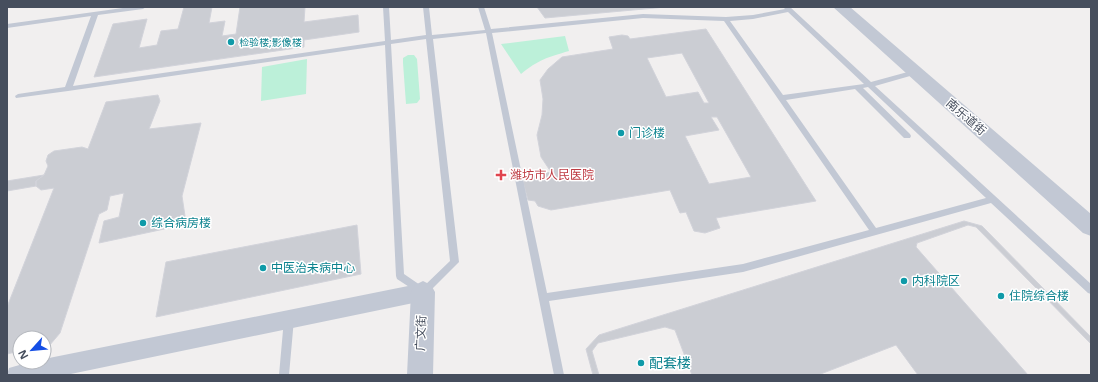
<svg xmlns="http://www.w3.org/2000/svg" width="1098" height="382" font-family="'Open Sans','Noto Sans SC',sans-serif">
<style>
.green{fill:#bcf0d9}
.building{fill:#cbcdd3;stroke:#d2d3da;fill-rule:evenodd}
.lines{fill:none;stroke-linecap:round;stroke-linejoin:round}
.service{fill:#c2c8d4;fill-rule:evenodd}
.minor{fill:#c2c8d4;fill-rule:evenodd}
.tertiary{fill:#c2c8d4;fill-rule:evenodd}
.culture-dot{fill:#0f9aa8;stroke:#fff;stroke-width:1.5}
.health-dot{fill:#e0444e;stroke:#fff;stroke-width:1.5}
.labels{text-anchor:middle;stroke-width:3;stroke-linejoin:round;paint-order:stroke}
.far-culture-label{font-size:10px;fill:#0d838f;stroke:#fff;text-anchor:start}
.street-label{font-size:12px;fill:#464e5d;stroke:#fff}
.culture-label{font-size:12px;fill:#0d838f;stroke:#fff;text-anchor:start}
.health-label{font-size:12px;fill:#be3a42;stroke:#fff;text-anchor:start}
.near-culture-label{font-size:14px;fill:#0d838f;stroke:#fff;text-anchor:start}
</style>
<rect width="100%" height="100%" fill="#f1efef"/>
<path class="green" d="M565,36L569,51C548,57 538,60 521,74L501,44Z
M408,55H414L417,59L420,99L417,103L406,104L403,63V58Z
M307,59L306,94L261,101L262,67Z"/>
<path class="building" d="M184,7H212L209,23L225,21L222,36L236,34L240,7H305L304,22L358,15L359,32L304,40V47L94,77L113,24L147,19L139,48L157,45L161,31L178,29Z
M537,7H666L545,18Z
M706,29L816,201L716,218L720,228L705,233L694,231L686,212L680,213L670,190L551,210L538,206L535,201L528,200L523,182L529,181L531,176L551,172L541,157L537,135L542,115L543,99L540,80L548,69L562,57L613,49L609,37L622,35L628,36L630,39ZM682,53L709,103H704L698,92L666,97L647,58ZM711,117H717L751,177L709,184L685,136L719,130Z
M158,95L160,101L149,129L201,123L182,196L185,216L183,225L99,243L104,221L119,217L124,193L110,196L107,210L99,214L60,333L49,346L44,347V338H20V351L7,354V307L54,188L41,190L36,186V181L44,175L48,166L46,161L48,155L54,151L82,147L88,149L106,102Z
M44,175L36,181V186L7,191V181Z
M964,221L982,226L1091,337V375H918L896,345L818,375H593L586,349L599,335Z
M357,225L361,274L156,317L166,262Z
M968,225L976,227L1091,344V375H1028L916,247L917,243Z
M665,327L675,330L692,375H599L592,351L598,343Z"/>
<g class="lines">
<path class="service" d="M130,7H146L143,9L98,15L73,86L385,41L383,7H389L391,40L426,35L423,7H429L432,35L485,30L478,7H484L491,29L643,14L726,17L753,15L785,9L783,7H790L871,82L915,70H917V74L875,86L1091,284V294L1088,293L991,203L743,272L549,301L564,375H554L486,33L433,39L459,262L426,295L423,296L397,279L396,276L385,45L68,91L16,98L15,96L18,94L65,87L91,16L7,28V24ZM788,12L864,84L783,95L730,21L753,19ZM643,18L724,21L869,230L743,264L547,293L492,33ZM426,39L450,261L423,287L404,274L391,44ZM868,87L986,198L876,228L786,100L855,89L904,138H910L911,136L910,134L863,88Z
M289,315L292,316L294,319L289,375H279L284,319L286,316Z"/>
<path class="minor" d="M423,283L430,286L433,292L430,298L423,301L66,375H7L9,368L30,362H44V359Z"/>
<path class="tertiary" d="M833,7H850L1091,214V236L1083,233Z
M423,281L431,285L435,292L433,375H407L411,292L415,285Z"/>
</g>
<g class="culture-dot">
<circle cx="231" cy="42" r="4"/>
<circle cx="621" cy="133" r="4"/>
<circle cx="143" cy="223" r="4"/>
<circle cx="263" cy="268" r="4"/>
<circle cx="904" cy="281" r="4"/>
<circle cx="1001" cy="296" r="4"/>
<circle cx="641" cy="363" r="4"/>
</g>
<path class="health-dot" d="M499 169h4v4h4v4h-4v4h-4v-4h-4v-4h4z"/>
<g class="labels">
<g class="far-culture-label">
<text x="239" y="46">检验楼;影像楼</text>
</g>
<g class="street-label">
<text transform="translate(966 117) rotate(41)" y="4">南乐道街</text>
<text transform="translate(421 333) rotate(-88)" y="4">广文街</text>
</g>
<g class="culture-label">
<text x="629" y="137">门诊楼</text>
<text x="151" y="227">综合病房楼</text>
<text x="271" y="272">中医治未病中心</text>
<text x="912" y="285">内科院区</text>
<text x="1009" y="300">住院综合楼</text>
</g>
<g class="health-label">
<text x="510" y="179">潍坊市人民医院</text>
</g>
<g class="near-culture-label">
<text x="649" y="368">配套楼</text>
</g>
</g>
<rect width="1098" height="382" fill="none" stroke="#464e5d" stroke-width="16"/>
<g transform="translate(32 350) rotate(243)"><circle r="19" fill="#ffffff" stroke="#b5b8be"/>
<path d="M0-3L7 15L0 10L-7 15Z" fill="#144ee5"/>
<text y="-6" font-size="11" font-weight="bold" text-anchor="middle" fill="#464e5d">N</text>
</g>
</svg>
